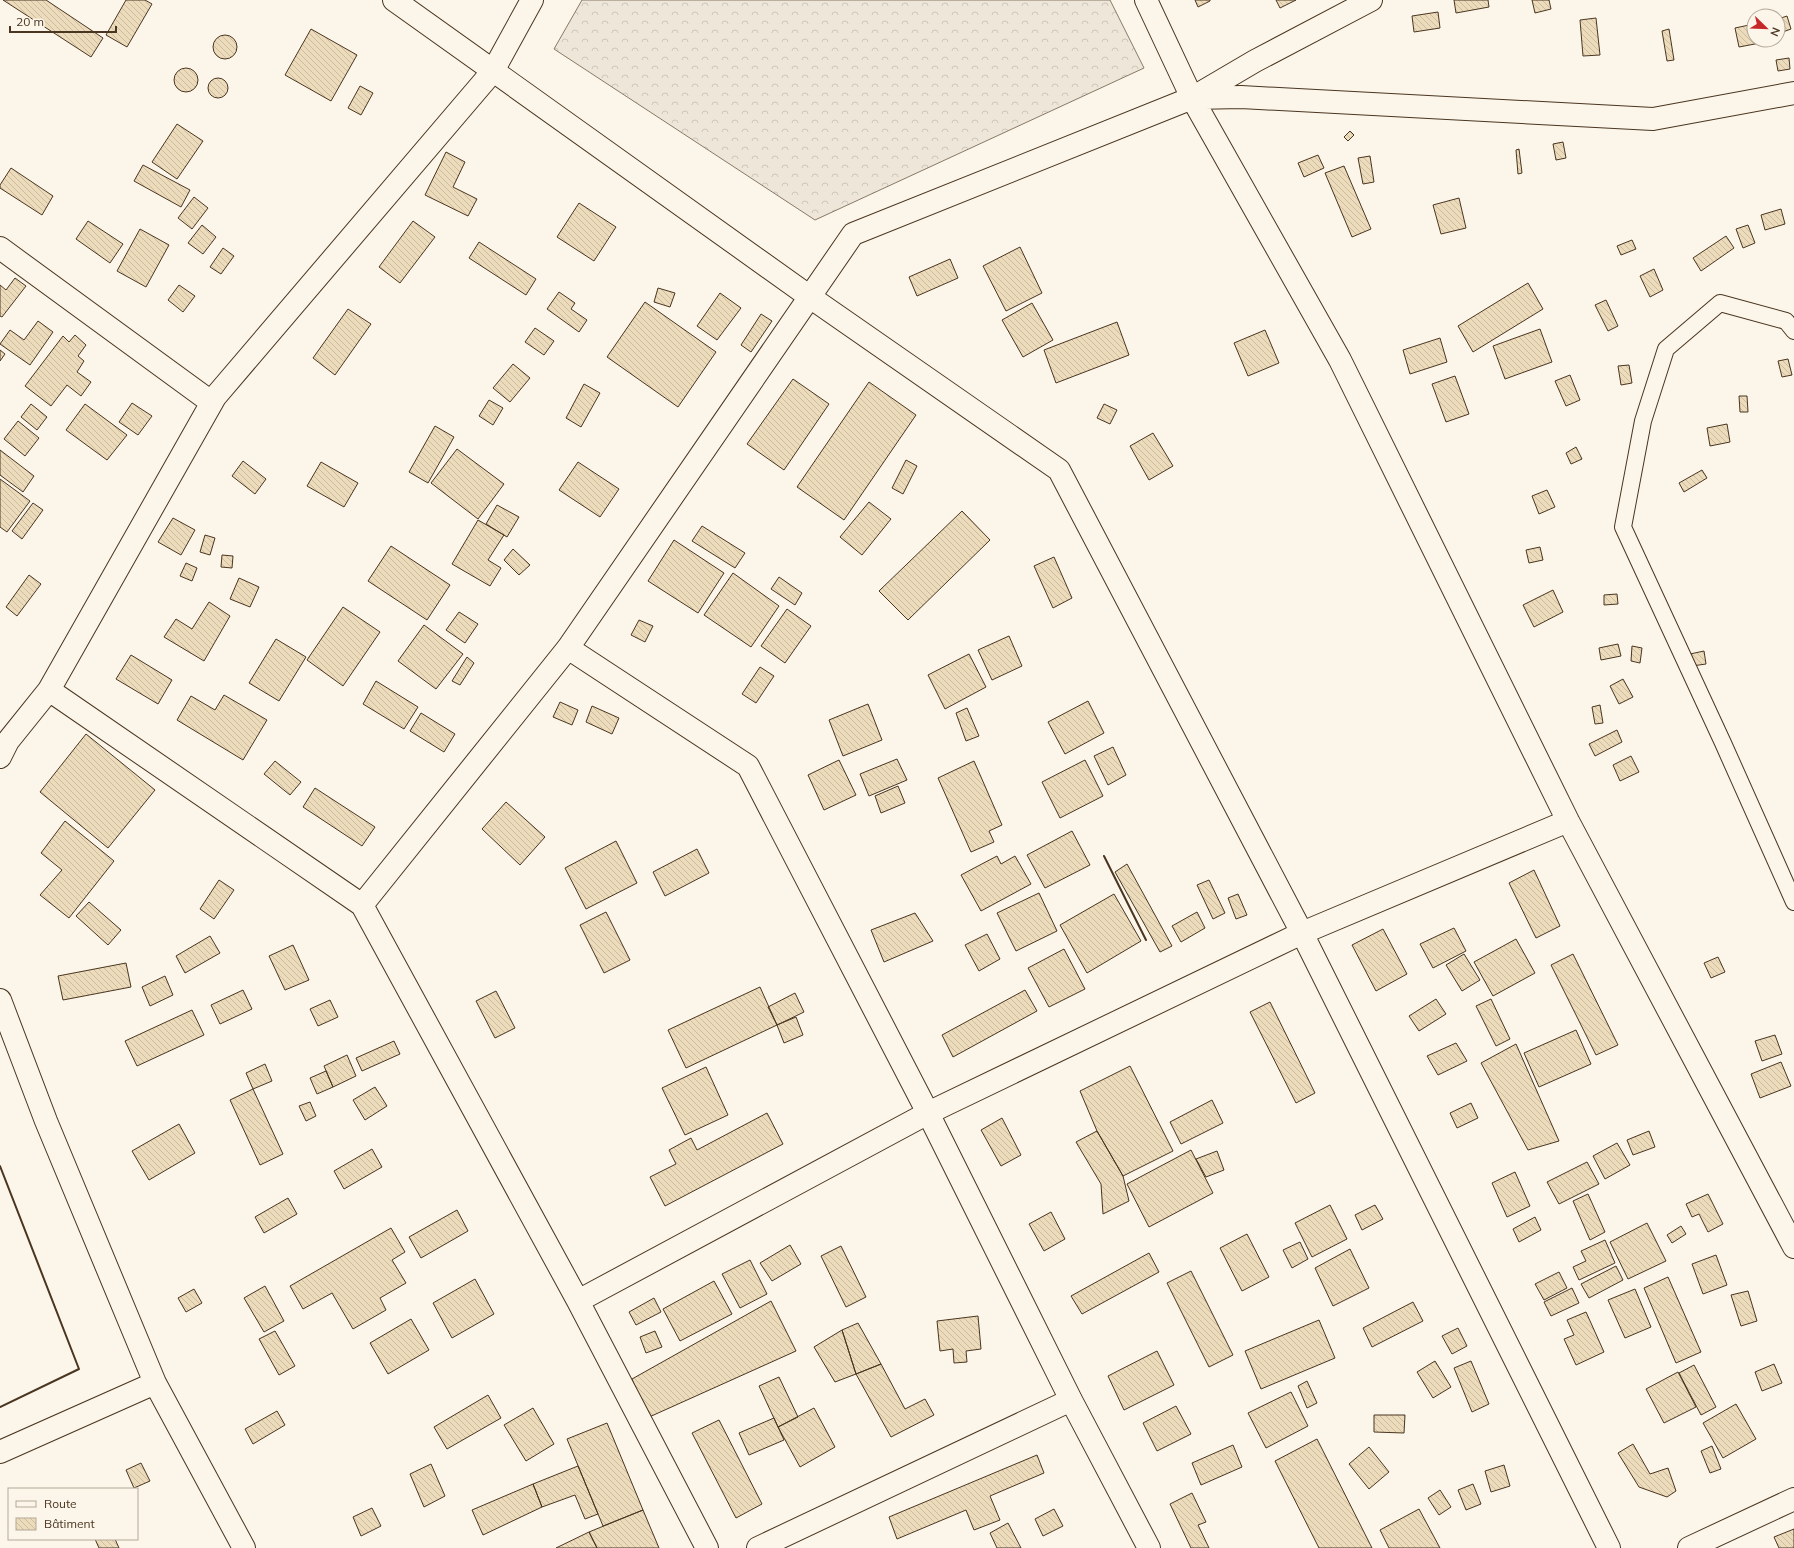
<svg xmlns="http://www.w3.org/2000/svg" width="1794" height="1548" font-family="Mulish,sans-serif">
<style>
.forest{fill:url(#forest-crowns);stroke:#887966}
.building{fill:url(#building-back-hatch);stroke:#4a3520}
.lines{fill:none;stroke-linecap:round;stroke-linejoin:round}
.lane-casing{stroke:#4a3520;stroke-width:18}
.street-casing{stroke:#4a3520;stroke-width:24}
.lane{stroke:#fbf6e9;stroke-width:16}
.street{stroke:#fbf6e9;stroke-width:22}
.wall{stroke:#4a3520;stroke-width:2}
</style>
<defs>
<pattern id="forest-crowns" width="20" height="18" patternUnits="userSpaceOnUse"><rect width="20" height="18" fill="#ede6d9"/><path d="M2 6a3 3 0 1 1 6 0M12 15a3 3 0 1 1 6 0" fill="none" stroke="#cdc6ba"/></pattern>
<pattern id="building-back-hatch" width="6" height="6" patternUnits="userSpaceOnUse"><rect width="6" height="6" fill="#ecdcbc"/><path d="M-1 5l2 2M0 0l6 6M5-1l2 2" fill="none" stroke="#ccbda1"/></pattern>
</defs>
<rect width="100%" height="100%" fill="#fbf6e9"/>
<path class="forest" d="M582,0H1110L1144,68L815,220L554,49Z"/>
<path class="building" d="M3,0H46L103,38L91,57Z
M126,0H145L152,4L127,47L106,35Z
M1195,0H1210V1L1198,7Z
M1276,0H1296L1280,8Z
M1454,0H1488L1489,7L1456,13Z
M1532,0H1549L1551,9L1535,13Z
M1438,12L1440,28L1414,32L1412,16Z
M1787,16L1791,29L1780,33L1778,19Z
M1596,18L1600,55L1583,56L1580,20Z
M1754,24V40H1759L1760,43L1739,47L1735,28Z
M311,29L357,55L331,101L285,75Z
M1669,29L1674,60L1667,61L1662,31Z
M213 47a12 12 0 1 1 24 0a12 12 0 1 1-24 0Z
M1789,58L1790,69L1778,71L1776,60Z
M174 80a12 12 0 1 1 24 0a12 12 0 1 1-24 0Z
M208 88a10 10 0 1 1 20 0a10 10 0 1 1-20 0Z
M360,86L373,93L361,115L348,108Z
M177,124L203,141L177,179L152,162Z
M1350,131L1354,135L1348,141L1344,137Z
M1563,142L1566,158L1556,160L1553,144Z
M1519,149L1522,173L1518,174L1516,150Z
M446,152L465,162L453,187L477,199L468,216L425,195Z
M1318,155L1324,168L1304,177L1298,163Z
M1370,156L1374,182L1363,184L1358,158Z
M143,165L190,190L181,207L134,181Z
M1344,166L1371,229L1352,237L1325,173Z
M11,168L53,196L42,215L0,188V185Z
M194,197L208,208L192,229L178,218Z
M1459,198L1466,228L1441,234L1433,205Z
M579,203L616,227L594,261L557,237Z
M1781,209L1785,224L1765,230L1761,215Z
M88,221L123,244L110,263L76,239Z
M413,221L435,237L400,283L379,267Z
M202,225L216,237L203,254L188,243Z
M1748,225L1755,243L1743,248L1736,229Z
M140,229L169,245L146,287L117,271Z
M1726,236L1734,248L1701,271L1693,258Z
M1632,240L1636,249L1621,255L1617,246Z
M479,242L536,279L526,295L469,258Z
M1020,247L1042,293L1006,311L983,266Z
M223,248L234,256L221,274L210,267Z
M950,259L958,278L917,296L909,277Z
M1654,269L1663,290L1650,297L1640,276Z
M15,278L26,286L2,317L0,316V285L6,290Z
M1528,283L1543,309L1473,352L1458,326Z
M179,285L195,296L183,312L168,300Z
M658,288L675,293L670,307L654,302Z
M559,292L575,303L571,309L587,320L579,332L547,309Z
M720,293L741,308L717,340L697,326Z
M1606,300L1618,326L1608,331L1595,305Z
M645,302L716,352L678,407L607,357Z
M1032,303L1053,340L1023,357L1002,320Z
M348,309L371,324L335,375L313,358Z
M761,314L772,321L751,352L741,345Z
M38,321L53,332L30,365L0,344L10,330L24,340Z
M1117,322L1129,355L1056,383L1044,350Z
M535,328L554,341L544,355L525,342Z
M1540,329L1552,362L1505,379L1493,346Z
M1265,330L1279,363L1248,376L1234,343Z
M75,335L86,345L78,356L84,361L77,372L91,382L81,396L67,385L51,406L25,386L63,336L69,342Z
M1440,338L1447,362L1410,374L1403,350Z
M0,350L5,354L0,361Z
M1788,359L1792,375L1782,377L1778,361Z
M513,364L530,378L510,402L493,388Z
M1629,365L1632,383L1621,385L1618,366Z
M1570,375L1580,400L1566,406L1555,381Z
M1455,376L1469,414L1446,422L1432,384Z
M793,379L829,404L784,470L747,444Z
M869,382L916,415L844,520L797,487Z
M584,384L600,393L581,427L566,418Z
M1739,396H1747L1748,412H1740Z
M489,400L503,408L493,425L479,416Z
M132,403L152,416L138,435L119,422Z
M31,404L47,417L37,430L21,417Z
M85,404L127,435L107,460L66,430Z
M1104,404L1117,410L1110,424L1097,418Z
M18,421L39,438L25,456L4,439Z
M1727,424L1730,442L1710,446L1707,428Z
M435,426L454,437L428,483L409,472Z
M1153,433L1173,466L1149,480L1130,446Z
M1576,447L1582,459L1571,464L1566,453Z
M457,449L504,484L478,519L431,483Z
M0,450L34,476L23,492L0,475Z
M906,460L917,466L903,494L892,488Z
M243,461L266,479L255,494L232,476Z
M321,462L358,483L344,507L307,486Z
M578,462L619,489L600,517L559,490Z
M1702,470L1707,478L1684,492L1679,483Z
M0,479L30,501L7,532L0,527Z
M1547,490L1555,507L1539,514L1532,496Z
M869,502L891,519L862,555L840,537Z
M33,503L43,510L22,539L12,531Z
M497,505L519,517L507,537L486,524Z
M962,511L990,540L908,620L879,591Z
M173,518L195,530L181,555L158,542Z
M478,520L504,535L488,560L501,568L490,586L452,564Z
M702,526L745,553L735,568L692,541Z
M205,535L215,538L210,555L200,552Z
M674,540L724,573L698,613L648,581Z
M391,546L450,585L427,620L368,581Z
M1540,547L1543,560L1529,563L1526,550Z
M513,549L530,565L519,575L504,560Z
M222,555L233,556L232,568L221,567Z
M1054,557L1072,598L1053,608L1034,566Z
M186,563L197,568L192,581L180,576Z
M733,573L779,606L751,647L704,615Z
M29,575L41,584L17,616L6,607Z
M779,577L802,593L795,605L771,589Z
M239,578L259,587L250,607L230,599Z
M1553,590L1563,612L1534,627L1523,605Z
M1617,594L1618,604L1604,605V595Z
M209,602L230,616L204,661L164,637L176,619L192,629Z
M343,607L380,632L343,686L307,660Z
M787,609L811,626L785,663L761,646Z
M459,612L478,624L465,643L446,630Z
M639,620L653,626L645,642L631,635Z
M424,625L463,654L436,689L398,661Z
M1009,636L1022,666L992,680L978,650Z
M276,639L306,657L279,701L249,683Z
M1618,644L1621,656L1601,660L1599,648Z
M1632,646L1642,648L1640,663L1631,661Z
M1704,651L1706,664L1692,666L1690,654Z
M969,654L986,687L945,709L928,675Z
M131,655L172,680L158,704L116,679Z
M467,657L474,663L460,685L452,681Z
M760,667L774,676L756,703L742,694Z
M1623,679L1633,697L1619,704L1610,686Z
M376,681L418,707L404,729L363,704Z
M224,695L267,720L243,760L177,720L191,696L215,710Z
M1088,701L1104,733L1065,754L1048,722Z
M560,702L578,710L572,725L553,717Z
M868,704L882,740L843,756L829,720Z
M1600,705L1603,723L1595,724L1592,707Z
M592,706L619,718L612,734L586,722Z
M967,708L979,736L966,741L956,713Z
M421,713L455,734L444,752L410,731Z
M1617,730L1622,742L1595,756L1589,744Z
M86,734L155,790L108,848L40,792Z
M1113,747L1126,775L1108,785L1094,756Z
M1631,756L1639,772L1620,781L1613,765Z
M897,759L907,780L869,796L860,774Z
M839,760L856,795L824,810L808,775Z
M1085,760L1103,796L1060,818L1042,782Z
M275,761L301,782L290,795L264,774Z
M974,761L1002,825L989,831L994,842L971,852L938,778Z
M898,786L905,803L881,813L875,796Z
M315,788L375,827L362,846L303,807Z
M506,802L545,837L520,865L482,829Z
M65,821L114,861L69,918L40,895L62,870L41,853Z
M1072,831L1090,865L1045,888L1027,855Z
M616,841L637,883L586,909L565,868Z
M697,849L709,873L665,896L653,872Z
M997,856L1001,864L1015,856L1031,884L981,911L961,875Z
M1127,864L1172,946L1160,952L1115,872Z
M1534,870L1560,926L1536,938L1509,883Z
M219,880L234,890L214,919L200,909Z
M1209,880L1225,913L1213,919L1197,885Z
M1039,893L1057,931L1016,951L997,913Z
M1114,894L1141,941L1087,973L1060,925Z
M1238,894L1247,915L1236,919L1228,898Z
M89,902L121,930L108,945L76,916Z
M606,912L630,960L604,973L580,925Z
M1197,912L1205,928L1181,942L1172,926Z
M915,913L933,941L884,962L871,930Z
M1454,928L1466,951L1433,968L1420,944Z
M1383,929L1407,974L1376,991L1352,945Z
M987,934L1000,959L979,971L965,945Z
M210,936L220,953L185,973L176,956Z
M1516,939L1535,973L1493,996L1474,962Z
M293,945L309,980L285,990L269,956Z
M1064,949L1085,989L1049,1007L1028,968Z
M1464,954L1480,980L1462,991L1446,965Z
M1573,954L1618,1045L1596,1055L1551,965Z
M1718,957L1725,972L1711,978L1704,963Z
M126,963L131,987L63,1000L58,976Z
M165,976L173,995L150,1006L142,987Z
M760,987L777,1025L686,1068L668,1030Z
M243,990L252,1009L220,1024L211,1005Z
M1025,990L1037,1011L953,1057L942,1035Z
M496,991L515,1028L495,1038L476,1001Z
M795,993L804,1012L777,1025L768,1007Z
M1436,999L1446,1014L1419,1031L1409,1016Z
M1491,999L1510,1039L1496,1046L1476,1006Z
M330,1000L338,1017L318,1026L310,1009Z
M1270,1002L1315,1093L1296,1103L1250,1012Z
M192,1010L204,1035L137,1066L125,1041Z
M796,1017L803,1035L784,1043L777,1025Z
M1576,1030L1591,1064L1539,1087L1524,1053Z
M1775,1035L1782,1054L1762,1061L1755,1041Z
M394,1041L400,1054L362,1071L356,1058Z
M1456,1043L1467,1061L1438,1075L1427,1056Z
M1516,1044L1559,1141L1528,1150L1481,1063Z
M347,1055L356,1076L333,1087L324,1066Z
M1781,1062L1791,1086L1760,1098L1751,1074Z
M265,1064L272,1081L253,1089L246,1073Z
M1130,1066L1173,1151L1123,1176L1097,1131L1080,1091Z
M706,1067L728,1115L685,1135L662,1088Z
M326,1071L333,1087L317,1094L310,1078Z
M375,1087L387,1106L365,1120L353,1100Z
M253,1089L283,1154L260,1165L230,1100Z
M1212,1100L1223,1123L1181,1144L1170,1122Z
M310,1102L316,1116L306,1121L299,1106Z
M1471,1103L1478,1118L1457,1128L1450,1113Z
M767,1113L783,1144L665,1206L650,1177L676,1164L669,1150L691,1138L697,1150Z
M1002,1118L1021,1155L1001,1166L981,1130Z
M179,1124L195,1153L149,1180L132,1151Z
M1097,1131L1123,1176L1129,1201L1103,1214L1101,1184L1076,1142Z
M1649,1131L1655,1147L1633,1155L1627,1140Z
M1617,1143L1630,1165L1605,1179L1593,1156Z
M372,1149L382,1167L344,1189L334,1171Z
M1191,1150L1213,1193L1149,1227L1127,1184Z
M1217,1151L1224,1170L1206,1177L1196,1159Z
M1587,1162L1599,1184L1559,1204L1547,1182Z
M1515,1172L1530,1206L1507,1217L1492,1183Z
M1588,1194L1605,1232L1590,1240L1573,1201Z
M1708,1194L1723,1224L1708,1232L1699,1214L1692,1217L1686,1204Z
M288,1198L297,1214L264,1233L255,1217Z
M1330,1205L1347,1239L1312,1257L1295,1223Z
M1375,1205L1383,1219L1362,1230L1355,1215Z
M457,1210L468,1231L421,1258L409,1237Z
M1051,1212L1065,1239L1044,1251L1029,1224Z
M1535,1217L1541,1230L1519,1242L1513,1229Z
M1647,1223L1666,1261L1628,1279L1610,1242Z
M1681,1226L1686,1234L1672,1243L1667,1235Z
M391,1228L405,1252L392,1260L406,1283L380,1298L386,1310L353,1329L332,1293L303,1309L290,1286Z
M1247,1234L1269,1277L1242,1291L1220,1248Z
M1605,1240L1615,1263L1579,1280L1573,1267L1586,1261L1581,1251Z
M1300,1242L1308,1259L1292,1268L1283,1250Z
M790,1245L801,1264L772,1281L760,1263Z
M841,1246L866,1297L846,1307L821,1256Z
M1350,1249L1369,1288L1333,1306L1315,1268Z
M1149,1253L1159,1272L1082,1314L1071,1296Z
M1716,1255L1727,1285L1703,1294L1692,1264Z
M750,1260L767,1294L740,1308L722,1274Z
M1616,1266L1623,1280L1589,1298L1581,1284Z
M1191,1271L1233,1355L1209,1367L1167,1283Z
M1559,1272L1567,1288L1544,1300L1535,1284Z
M1668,1277L1701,1352L1676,1363L1644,1288Z
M475,1279L494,1314L452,1338L433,1303Z
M714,1281L732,1314L680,1341L663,1309Z
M265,1286L284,1321L264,1332L244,1298Z
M1572,1288L1579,1303L1551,1316L1544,1302Z
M194,1289L202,1303L186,1312L178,1298Z
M1635,1289L1651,1327L1625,1338L1608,1300Z
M1748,1291L1757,1321L1741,1326L1731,1295Z
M654,1298L661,1312L636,1325L629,1312Z
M771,1301L796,1351L647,1418L632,1379Z
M1413,1302L1423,1321L1372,1347L1363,1328Z
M1586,1312L1604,1352L1576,1365L1564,1339L1574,1335L1567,1320Z
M978,1316L981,1349L966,1351L967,1362L954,1363L953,1349L940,1351L937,1321Z
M411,1319L429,1350L388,1374L370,1343Z
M1319,1320L1335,1358L1261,1389L1245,1351Z
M858,1323L881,1364L856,1374L842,1330Z
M1458,1328L1467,1346L1452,1354L1442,1336Z
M842,1330L856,1374L835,1382L814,1347Z
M275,1331L295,1366L279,1375L259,1339Z
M655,1331L662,1347L646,1353L640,1337Z
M1157,1351L1174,1385L1124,1410L1108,1376Z
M1435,1361L1451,1387L1433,1398L1417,1372Z
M1471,1361L1489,1404L1472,1412L1454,1368Z
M881,1364L905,1409L925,1399L934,1415L891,1437L856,1374Z
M1774,1364L1782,1383L1762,1391L1755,1372Z
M1694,1365L1716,1407L1701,1415L1679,1373Z
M1678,1372L1696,1407L1664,1423L1646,1389Z
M779,1377L798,1417L778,1427L759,1386Z
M1307,1381L1317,1403L1307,1408L1298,1386Z
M1291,1392L1308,1426L1266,1448L1248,1413Z
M488,1395L501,1418L447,1449L434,1427Z
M1736,1404L1756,1439L1723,1458L1703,1423Z
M1176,1406L1191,1434L1157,1451L1143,1423Z
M533,1408L554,1444L526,1461L504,1425Z
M814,1408L835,1447L800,1467L778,1427Z
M277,1411L285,1425L253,1444L245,1429Z
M1374,1415H1405L1404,1433L1374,1432Z
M774,1418L784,1440L749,1455L739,1433Z
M719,1420L762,1504L736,1518L692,1433Z
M607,1423L643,1510L603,1526L567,1439Z
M1317,1439L1372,1548H1319L1275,1461Z
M1633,1444L1650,1474L1668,1468L1676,1491L1667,1497L1639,1487L1618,1453Z
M1233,1445L1242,1467L1201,1485L1192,1463Z
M1712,1446L1721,1469L1710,1473L1701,1451Z
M1369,1447L1389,1472L1369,1489L1349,1464Z
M1037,1455L1044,1473L990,1496L1000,1520L974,1530L966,1510L897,1539L889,1517Z
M141,1463L150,1481L134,1488L126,1470Z
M431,1464L445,1496L424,1507L410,1474Z
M1504,1465L1510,1486L1491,1492L1485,1471Z
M578,1466L598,1514L585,1519L575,1495L542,1507L533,1484Z
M533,1484L542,1507L483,1535L472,1510Z
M1473,1484L1481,1504L1466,1510L1458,1490Z
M1440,1490L1451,1507L1439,1515L1428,1498Z
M1192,1493L1206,1522L1198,1525L1209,1548H1191L1170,1504Z
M372,1508L381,1526L361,1536L353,1517Z
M1054,1509L1063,1526L1043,1536L1035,1519Z
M1419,1509L1440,1548H1389L1380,1530Z
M643,1510L659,1548H597L589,1532Z
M1008,1523L1021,1548H997L990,1533Z
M1794,1529V1548H1779L1774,1537Z
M589,1532L597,1548H556Z
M95,1539H115L119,1548H99Z"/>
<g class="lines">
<g class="lane-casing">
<path id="lane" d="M1794,331L1786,321L1720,303L1666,349L1643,421L1623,527L1723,743L1794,902"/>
</g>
<g class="street-casing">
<path id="street" d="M394,0L810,297L1059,470L1302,933L1609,1548
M1146,0L1192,98L1340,360L1568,821L1794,1247
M1193,98L1241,97L1653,119L1794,93
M0,248L211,402
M568,648L748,766L928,1113L1071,1400L1149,1548
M49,690L362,905L578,1301L707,1548
M0,757L8,741L49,690L215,397L493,71L532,0
M362,905L568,648L853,234L1192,98L1255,61L1371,0
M0,1000L46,1121L155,1383L244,1548
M578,1301L928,1113L1302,933L1568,821
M0,1452L155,1383
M758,1548L1071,1400
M1689,1548L1794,1499"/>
</g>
<use href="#lane" class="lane"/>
<use href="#street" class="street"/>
<path class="wall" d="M1104,856L1146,940
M0,1166L79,1369L0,1407"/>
</g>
<rect x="8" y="1488" width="130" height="52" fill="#fbf6e9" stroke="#b4a999"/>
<rect x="16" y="1501" width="20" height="6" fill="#fbf6e9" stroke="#b4a999"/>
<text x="44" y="1508" font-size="12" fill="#4a3520">Route</text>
<rect x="16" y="1518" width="20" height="12" fill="url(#building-back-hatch)" stroke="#b4a999"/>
<text x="44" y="1528" font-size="12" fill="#4a3520">Bâtiment</text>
<g transform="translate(1766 28) rotate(113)"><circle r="19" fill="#fbf6e9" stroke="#b4a999"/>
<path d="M0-3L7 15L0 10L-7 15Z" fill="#c62828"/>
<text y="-6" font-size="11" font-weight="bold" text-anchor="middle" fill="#4a3520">N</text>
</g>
<path d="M10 26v6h106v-6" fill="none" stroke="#4a3520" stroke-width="2"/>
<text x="16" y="26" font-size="12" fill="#4a3520" stroke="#fbf6e9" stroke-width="3" paint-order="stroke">20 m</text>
</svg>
